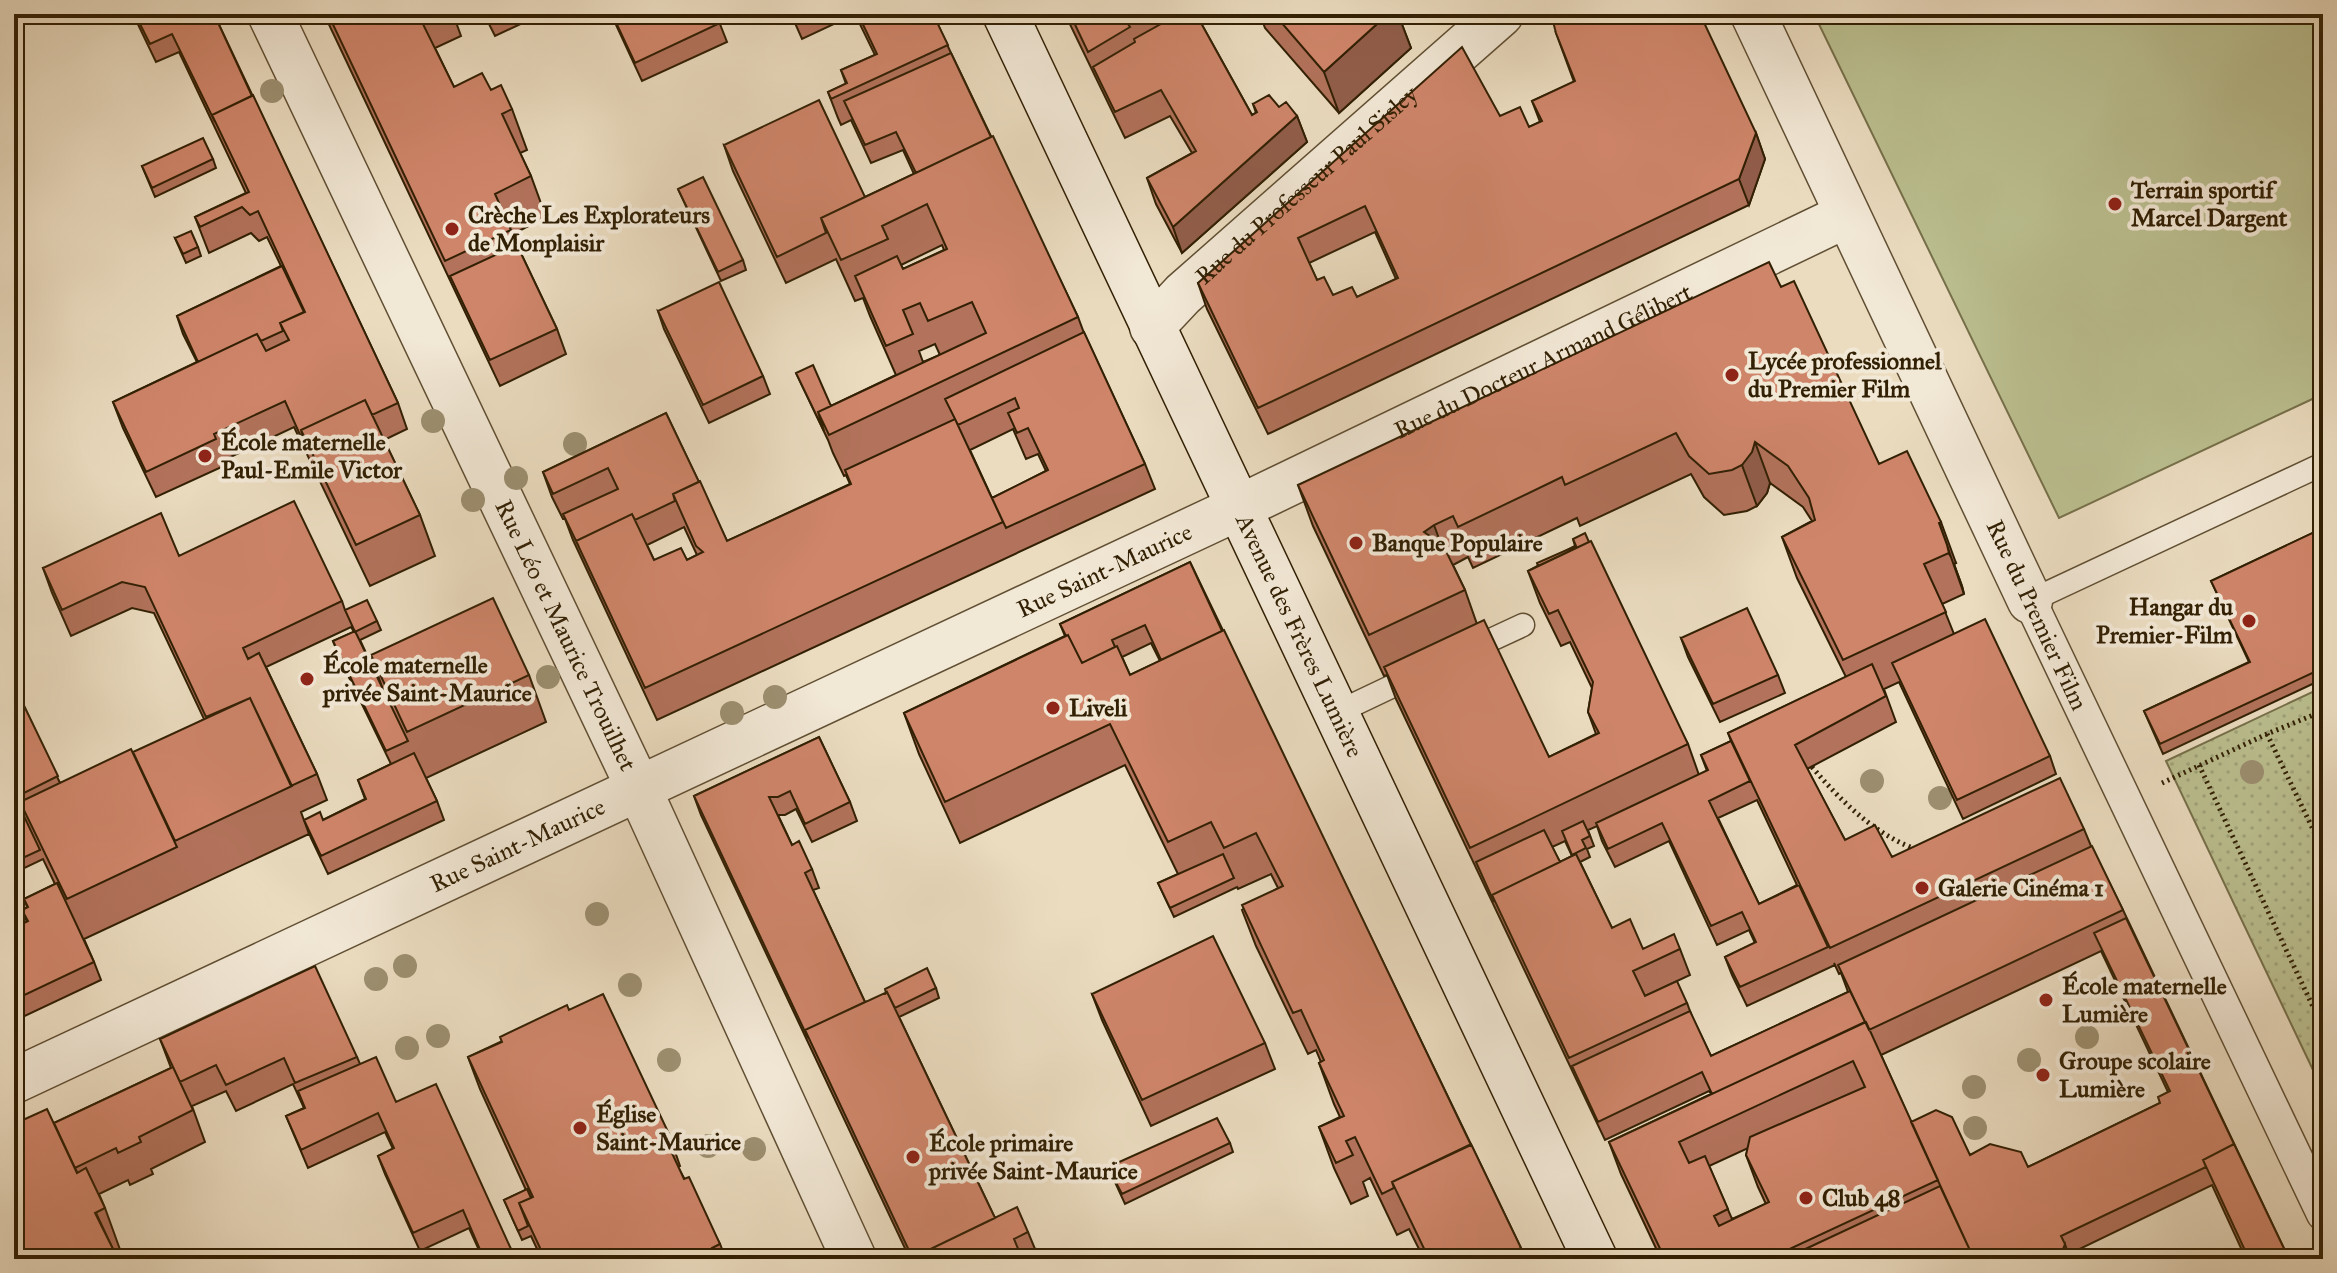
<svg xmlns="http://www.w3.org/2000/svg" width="2337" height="1273" font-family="'IM FELL Great Primer',serif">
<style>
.park{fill:url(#park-dots);stroke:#76704a;stroke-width:2}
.pitch{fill:#bbbf90;stroke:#76704a;stroke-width:2}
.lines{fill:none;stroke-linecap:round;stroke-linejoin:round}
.service-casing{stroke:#604f33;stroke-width:25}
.pedestrian-casing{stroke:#604f33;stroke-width:35}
.minor-casing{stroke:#604f33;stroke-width:47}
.secondary-casing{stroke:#322004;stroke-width:47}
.path{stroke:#322004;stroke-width:5;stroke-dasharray:2 4;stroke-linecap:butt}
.service{stroke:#f2e8d6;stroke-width:22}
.pedestrian{stroke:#f2e8d6;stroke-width:32}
.minor{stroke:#f2e8d6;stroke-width:44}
.secondary{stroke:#f2e8d6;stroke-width:44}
.tree{fill:#9c8f70}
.wall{fill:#b2725b;stroke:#322004;stroke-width:2;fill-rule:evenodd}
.shaded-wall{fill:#915d4a;stroke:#322004;stroke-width:2}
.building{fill:#cf856a;stroke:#322004;stroke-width:2;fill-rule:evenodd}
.poi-dot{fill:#8f2418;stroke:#f2e8d6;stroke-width:3}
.labels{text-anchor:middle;stroke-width:8;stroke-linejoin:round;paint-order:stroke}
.street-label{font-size:24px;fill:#322004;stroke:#f2e8d6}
.poi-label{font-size:24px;font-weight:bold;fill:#322004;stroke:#f2e8d6;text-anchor:start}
</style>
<defs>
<pattern id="park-dots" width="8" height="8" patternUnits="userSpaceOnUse" patternTransform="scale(2)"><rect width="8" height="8" fill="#bbbf90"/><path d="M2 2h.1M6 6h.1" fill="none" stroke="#a1a47b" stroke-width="1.8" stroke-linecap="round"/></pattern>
</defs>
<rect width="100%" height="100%" fill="#ebdcc0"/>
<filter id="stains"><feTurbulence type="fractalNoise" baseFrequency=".0025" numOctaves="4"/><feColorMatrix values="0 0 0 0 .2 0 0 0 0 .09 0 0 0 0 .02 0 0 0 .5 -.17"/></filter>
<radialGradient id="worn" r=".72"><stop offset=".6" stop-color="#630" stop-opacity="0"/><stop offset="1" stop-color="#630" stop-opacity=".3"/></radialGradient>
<path class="park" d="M2323,687V1091L2166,761Z"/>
<path class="pitch" d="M1814,14H2323V394L2059,518Z"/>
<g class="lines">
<g class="service-casing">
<path id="service" d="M2030,601L2323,464
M1467,651L1523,625
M1336,713L1418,674"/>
</g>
<g class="pedestrian-casing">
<path id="pedestrian" d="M2030,601L2323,1214"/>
</g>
<g class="minor-casing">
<g id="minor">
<path id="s1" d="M270,14L638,787L854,1259"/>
<path d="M1753,14L2030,601"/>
<path id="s2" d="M1152,327L1183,294L1501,14"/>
<path id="s3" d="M14,1081L1238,508L1847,215"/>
</g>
</g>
<g class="secondary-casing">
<g id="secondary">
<path id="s4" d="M1005,14L1595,1259"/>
</g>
</g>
<path class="path" d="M2267,734L2323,850
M2199,765L2323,1028
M1812,767C1841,801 1873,833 1915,849
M2162,783L2267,734L2323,711"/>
<use href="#service" class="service"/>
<use href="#pedestrian" class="pedestrian"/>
<use href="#minor" class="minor"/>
<use href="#secondary" class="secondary"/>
</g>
<g class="tree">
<circle cx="272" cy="91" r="12"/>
<circle cx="433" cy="421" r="12"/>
<circle cx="575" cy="444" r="12"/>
<circle cx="516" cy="478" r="12"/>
<circle cx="473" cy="500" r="12"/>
<circle cx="548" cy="677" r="12"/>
<circle cx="775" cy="697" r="12"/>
<circle cx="732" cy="713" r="12"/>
<circle cx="2252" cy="772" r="12"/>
<circle cx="1872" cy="781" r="12"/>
<circle cx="1940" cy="798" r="12"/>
<circle cx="597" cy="914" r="12"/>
<circle cx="405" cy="966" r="12"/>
<circle cx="376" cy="979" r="12"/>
<circle cx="630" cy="985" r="12"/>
<circle cx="438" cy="1036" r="12"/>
<circle cx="2087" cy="1037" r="12"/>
<circle cx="407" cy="1048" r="12"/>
<circle cx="669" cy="1060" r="12"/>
<circle cx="2029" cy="1060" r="12"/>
<circle cx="1974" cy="1087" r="12"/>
<circle cx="1975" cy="1128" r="12"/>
<circle cx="708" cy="1146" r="12"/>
<circle cx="754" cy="1149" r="12"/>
</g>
<path class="wall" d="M133,14H214L398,403L407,429L384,440L420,515L435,556L370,586L294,427L224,460L226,465L156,497L123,428L113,402L197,362L183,334L177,316L281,266L267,237L259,241L251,233L209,253L195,217L246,193L179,52L156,62Z
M324,14H453L461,36L435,48L454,87L491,90L512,109L527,150L520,153L531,176L546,217L513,234L517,245L557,329L566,354L500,386Z
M484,14H542L495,36Z
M611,14H716L727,42L642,81Z
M791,14H933L951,53L1078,317L1084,333L1145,464L1155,489L657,720L573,540L565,519H563L552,497L543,472L666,413L727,541L850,484L846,475L844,476L833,453L828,440L796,373L831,406L896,375L870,316L863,298L855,301L836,259L786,283L733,171L724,145L865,197L914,174L903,150L871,163L851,120L841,125L838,118L828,92L846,84L841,70L875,55L855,14L802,39ZM942,245L944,250L903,269L901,265ZM935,344L940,355L923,362L919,351ZM1013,429L1026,459L1038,454L1046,471L992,498L970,450ZM684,527L697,555L687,560H654L647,545Z
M1065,14H1196L1252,115L1256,113L1253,104L1279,107L1297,116L1307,142L1182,253L1156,204L1147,178L1192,153L1170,116L1125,138Z
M1260,14H1398L1411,48L1339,113L1265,28Z
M1556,33L1756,133L1765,159L1749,205L1268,434L1207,309L1198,283L1500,116L1529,127L1540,122L1532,101L1574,82ZM1375,232L1396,279L1357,297L1333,295L1317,280L1309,263Z
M213,159L216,168L155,197L142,166Z
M678,189L743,260L746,270L721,281Z
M175,238L198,247L201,256L186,263Z
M1781,287L1879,464L1956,563L1954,564L1962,586L1964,594L1942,604L1954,634L2050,756L2056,774L1963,819L1899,682L1884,689L1896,722L1807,769L1845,840L1892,857L2084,829L2091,846L2123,910L2289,1259H2246L2212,1185L2069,1254L2070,1259H1661L1621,1174L1609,1142L1711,1094L1709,1091L1605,1140L1396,699L1387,675L1384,676L1313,526L1298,485ZM1691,474L1704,497L1724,515L1747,511L1757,506L1767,493L1770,483L1803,507L1812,521L1782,537L1797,578L1846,677L1728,733L1731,741L1701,755L1707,771L1699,775L1688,744L1573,539L1575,546L1528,571L1540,603L1561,646L1570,642L1592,688L1588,712L1596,734L1549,757L1477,624L1465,590L1453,565L1468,557L1473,568L1577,518L1580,526ZM1757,800L1797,885L1759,904L1718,818ZM1597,826L1602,841L1615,867L1669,841L1717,945L1749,930L1755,943L1725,957L1732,975L1747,1006L1835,965L1834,963L1839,974L1841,973L1848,992L1711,1056L1693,1019L1687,1003L1645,996L1690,975L1680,949H1643L1612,928L1580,862L1590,857L1587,849L1594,846L1588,830ZM1565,841L1572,856L1560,862L1552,847ZM2101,951L2168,1092L2160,1103L2028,1167L1970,1155L1911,1122L1881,1055ZM1748,1148L1746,1155L1758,1187L1766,1204L1732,1219L1709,1166Z
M658,311L763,376L770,394L709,423L664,329Z
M2323,528V679L2163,754L2144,711L2249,662L2211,581Z
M179,556L342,601L345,610L377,621L381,630L360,640L382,687L371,655L529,675L546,722L426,778L437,801L444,820L328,874L311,838L304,820H323L365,799L358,780L391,764L340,659L333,641L354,632L351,627L266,667L317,774L327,800L301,812L309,834L84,939L94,962L101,980L14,1021V928L27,922L22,910L27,907L24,899L55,884L43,859L14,873V685L60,783L136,759L204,719L154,613L132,608L71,636L52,593L43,568Z
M1190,562L1521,1248L1525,1259H1424L1409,1229L1397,1235L1370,1178L1363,1182L1368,1196L1351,1204L1334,1168L1319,1127L1340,1117L1334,1104L1319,1063L1321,1062L1316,1050L1308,1054L1256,946L1242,910L1278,888L1271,874L1238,889L1237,887L1174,917L1158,883L1178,874L1125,765L960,843L919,754L904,713L1065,636L1060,624ZM1151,643L1160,661L1130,675L1122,657Z
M1681,638L1778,675L1785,693L1720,722L1688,657Z
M819,737L850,802L857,821L812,842L796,809L785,815H778L792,845L812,869L819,888L813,890L865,1002L936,988L939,998L899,1017L995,1218L1028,1232L1035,1249L1041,1259H910L701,815L694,796Z
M1092,994L1265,1043L1275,1069L1151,1126L1102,1020Z
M569,1010L669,1134L680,1166L678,1167L720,1244L726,1259H538L536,1252L538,1251L531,1236L522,1240L504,1200L526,1190L480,1089L468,1057Z
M160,1039L357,1057L360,1064L396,1102L511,1249L515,1259H483L469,1228L420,1251L385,1174L378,1156L393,1149L385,1132L308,1168L286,1116L304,1108L293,1084L236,1111L226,1091L192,1106L205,1142L151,1169L153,1174L130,1185L128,1180L99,1194L105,1208L122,1255L117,1258L54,1123L171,1068Z
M1230,1143L1233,1152L1125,1204L1108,1167Z"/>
<path class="shaded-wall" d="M1388,14H1398L1411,48L1339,113L1324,72Z
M1297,116L1307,142L1182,253L1173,227Z
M1756,133L1765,159L1749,205L1739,179Z
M1755,442L1770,483L1767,493L1757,506L1742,465Z
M1941,522L1956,563L1954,564L1962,586L1964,594L1939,523Z
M1434,525L1449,566L1424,532Z
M2065,1244L2070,1259H2059Z"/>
<path class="building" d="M135,14H214L252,96L212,115L215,122L172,34L150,44Z
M328,14H418L454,87L482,73L491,90L501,85L512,109L502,114L531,176L495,194L511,230L445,261Z
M612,14H716L720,23L635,63Z
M858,14H933L948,45L831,99L828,92L847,83L841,70L877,54Z
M1070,14H1146L1128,24L1130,27L1088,52Z
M1179,14H1196L1252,115L1257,112L1253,104L1269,95L1279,107L1286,102L1297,116L1173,227L1147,178L1196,151L1161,90L1115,112L1093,67L1135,42L1134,39Z
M1274,14H1388L1324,72Z
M1551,14H1700L1756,133L1739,179L1258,408L1198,283L1462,47L1500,116L1520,107L1529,127L1542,121L1532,101L1575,81L1556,33ZM1365,206L1398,278L1357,297L1352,287L1333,295L1324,277L1317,280L1298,238Z
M951,53L991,137L916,173L896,132L865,145L844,101Z
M253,95L398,403L372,415L365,400L301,430L305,446L285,401L214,434L216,439L146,472L113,402L257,334L266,351L289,340L280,323L305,312L258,211L250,215L242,207L200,227L195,217L249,192L212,115Z
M819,100L865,197L821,218L826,233L777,257L724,145Z
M993,136L1078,317L829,435L818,412L986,333L972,302L928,321L920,303L903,310L913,334L886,346L855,276L897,256L903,269L947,249L927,204L882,226L888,239L841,260L821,218Z
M203,138L213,159L152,188L142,166Z
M703,177L743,260L718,272L678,189Z
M191,231L198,247L183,254L175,238Z
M517,245L557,329L490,360L450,276Z
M1769,262L1781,287L1794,281L1879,464L1907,451L1941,522L1939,523L1947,545L1949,553L1924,564L1946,612L1843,660L1782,537L1815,520L1809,498L1788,466L1755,442L1752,452L1742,465L1732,470L1709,474L1689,456L1676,433L1565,485L1562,477L1458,527L1453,516L1434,525L1424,532L1443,545L1465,590L1369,635L1298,485Z
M282,266L304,312L280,323L283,331L261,341L257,334L198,362L177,316Z
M719,282L763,376L703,405L658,311Z
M1084,332L1145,464L1006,528L992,498L1048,470L1028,428L1017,433L1008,413L1019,408L1015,398L958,425L945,399Z
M813,365L831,406L818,412L824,431L796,373Z
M365,400L420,515L356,545L301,430Z
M666,413L699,482L673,494L675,501L635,520L632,514L576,541L579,547L563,514L618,489L608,468L553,494L543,472Z
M955,419L1003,522L645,688L576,541L632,514L654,560L681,548L687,560L703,552L696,546L673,494L700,481L727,541L851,484L845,470Z
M294,501L342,601L243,648L248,659L259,653L317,774L291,786L250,698L206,717L145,587L122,582L62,610L43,568L161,513L179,556Z
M2323,528V668L2160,744L2144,711L2250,662L2211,581Z
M1585,533L1589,542L1538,566L1537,563L1576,546L1573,539Z
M1591,541L1688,744L1470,848L1384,667L1484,620L1549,757L1599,733L1588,712L1593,682L1558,610L1549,614L1528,571Z
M1190,562L1222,631L1161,660L1145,625L1112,640L1115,647L1082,663L1068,635L1066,636L1060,624Z
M493,598L529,675L407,732L371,655Z
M367,600L377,621L355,632L345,610Z
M1747,608L1778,675L1713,704L1681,638Z
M1985,619L2050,756L1957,800L1892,663Z
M1224,630L1471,1145L1392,1182L1394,1188L1382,1194L1355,1137L1346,1141L1353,1155L1336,1163L1319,1127L1344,1116L1319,1063L1324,1060L1301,1010L1293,1013L1242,905L1283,886L1256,833L1224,848L1211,822L1168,842L1110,724L945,802L904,713L1068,635L1082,663L1117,646L1130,675Z
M355,631L408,741L386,751L333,641Z
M1872,664L1886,696L1795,745L1845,840L1875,825L1892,857L2060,778L2084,829L1830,948L1728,733Z
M14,685L58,776L16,797L14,794Z
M250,698L292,786L175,841L133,752Z
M819,737L850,802L805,824L790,791L778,797H769L792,845L799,841L812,869L805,873L865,1002L805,1030L808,1038L694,796Z
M1731,741L1750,781L1709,801L1759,904L1799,885L1828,947L1740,987L1725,957L1756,942L1742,912L1711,926L1662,823L1608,849L1596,823L1708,770L1701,755Z
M131,749L177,847L67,899L20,802Z
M414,753L437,801L321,856L304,820L320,812L323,820L366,799L358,780Z
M14,795L40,850L14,862Z
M1583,821L1590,836L1582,840L1586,848L1572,855L1562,831Z
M1544,830L1560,862L1492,895L1494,902L1476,862Z
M2092,846L2123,910L1869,1030L1838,965Z
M1223,854L1234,878L1170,908L1158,883Z
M1576,854L1612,928L1630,919L1643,949L1674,934L1680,949L1633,971L1645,996L1677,981L1687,1003L1569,1058L1492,895Z
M57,883L94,962L14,1000V928L28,921L22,910L28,907L24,899Z
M2126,918L2234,1144L2203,1160L2206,1167L2061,1236L2065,1244L2059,1259H1974L1911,1122L1936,1110L1952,1117L1970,1155L1990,1144L2021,1152L2028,1167L2160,1103L2158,1097L2170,1091L2094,933Z
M1213,936L1265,1043L1142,1100L1092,994Z
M315,966L357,1057L295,1083L284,1058L226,1085L216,1065L180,1082L160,1039Z
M927,968L936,988L895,1008L887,992L886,993L885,989Z
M1850,991L1865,1022L1712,1094L1702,1072L1598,1122L1572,1066L1690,1011L1711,1056Z
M887,992L995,1218L914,1257L915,1259H913L805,1030Z
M603,994L669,1134L664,1136L684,1179L689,1177L720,1244L712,1248L718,1259H539L536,1252L541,1250L519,1203L533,1197L468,1057L502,1042L500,1037L567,1005L569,1010Z
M1866,1022L1938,1180L1768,1259H1665L1609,1142ZM1853,1061L1865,1087L1750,1137L1746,1155L1769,1202L1719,1226L1714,1216L1728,1209L1705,1156L1689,1163L1679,1142Z
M376,1057L396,1102L436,1084L511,1249L489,1259H484L463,1210L413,1233L378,1156L394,1148L378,1113L301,1150L286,1116L305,1108L298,1091Z
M173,1067L193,1110L139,1137L141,1142L118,1153L116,1148L75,1168L54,1123Z
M47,1109L77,1173L86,1168L105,1208L95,1213L118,1259H14V1124Z
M1217,1118L1230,1143L1122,1194L1108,1167Z
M1471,1144L1521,1248L1499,1259H1429L1392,1182Z
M2234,1144L2289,1259H2249L2203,1160Z
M1940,1186L1974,1259H1784Z
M527,1189L531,1198L519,1203L528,1226L518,1231L504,1200Z
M1017,1207L1028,1232L1014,1239L1021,1256L1036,1249L1041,1259H915L914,1257Z"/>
<g class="poi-dot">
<circle cx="2115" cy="204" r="8"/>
<circle cx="452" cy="229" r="8"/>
<circle cx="1732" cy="375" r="8"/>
<circle cx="205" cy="456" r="8"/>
<circle cx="1356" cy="543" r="8"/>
<circle cx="2249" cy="621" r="8"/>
<circle cx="307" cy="679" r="8"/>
<circle cx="1053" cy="708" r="8"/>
<circle cx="1922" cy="888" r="8"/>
<circle cx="2046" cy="1000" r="8"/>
<circle cx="2043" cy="1075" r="8"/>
<circle cx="580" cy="1128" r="8"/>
<circle cx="913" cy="1157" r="8"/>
<circle cx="1806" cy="1198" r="8"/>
</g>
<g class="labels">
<g class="street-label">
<text dy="8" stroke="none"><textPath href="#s2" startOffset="210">Rue du Professeur Paul Sisley</textPath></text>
<text dy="8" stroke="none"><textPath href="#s3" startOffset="1690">Rue du Docteur Armand Gélibert</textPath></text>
<text dy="8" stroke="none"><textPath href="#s3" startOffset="1204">Rue Saint-Maurice</textPath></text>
<text transform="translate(2037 615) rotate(65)" y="8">Rue du Premier Film</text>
<text dy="8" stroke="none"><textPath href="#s1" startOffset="688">Rue Léo et Maurice Trouilhet</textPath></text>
<text dy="8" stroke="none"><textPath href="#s4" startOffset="688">Avenue des Frères Lumière</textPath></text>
<text dy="8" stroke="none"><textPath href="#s3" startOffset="556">Rue Saint-Maurice</textPath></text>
</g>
<g class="poi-label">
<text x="2131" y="198">Terrain sportif<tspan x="2131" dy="28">Marcel Dargent</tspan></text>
<text x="468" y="223">Crèche Les Explorateurs<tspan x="468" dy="28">de Monplaisir</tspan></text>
<text x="1748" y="369">Lycée professionnel<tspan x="1748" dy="28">du Premier Film</tspan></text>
<text x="221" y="450">École maternelle<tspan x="221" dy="28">Paul-Emile Victor</tspan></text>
<text x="1372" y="551">Banque Populaire</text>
<text x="2233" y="615" text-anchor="end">Hangar du<tspan x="2233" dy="28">Premier-Film</tspan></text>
<text x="323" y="673">École maternelle<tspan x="323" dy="28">privée Saint-Maurice</tspan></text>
<text x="1069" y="716">Liveli</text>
<text x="1938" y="896">Galerie Cinéma 1</text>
<text x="2062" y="994">École maternelle<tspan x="2062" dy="28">Lumière</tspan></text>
<text x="2059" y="1069">Groupe scolaire<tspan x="2059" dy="28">Lumière</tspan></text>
<text x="596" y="1122">Église<tspan x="596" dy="28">Saint-Maurice</tspan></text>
<text x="929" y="1151">École primaire<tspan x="929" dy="28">privée Saint-Maurice</tspan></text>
<text x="1822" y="1206">Club 48</text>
</g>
</g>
<rect width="2337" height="1273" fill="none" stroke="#ebdcc0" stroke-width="48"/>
<rect x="16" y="16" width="2305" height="1241" fill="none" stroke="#322004" stroke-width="4"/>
<rect x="24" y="24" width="2289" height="1225" fill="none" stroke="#322004" stroke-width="2"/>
<rect width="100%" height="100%" filter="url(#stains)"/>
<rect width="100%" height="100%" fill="url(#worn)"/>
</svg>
